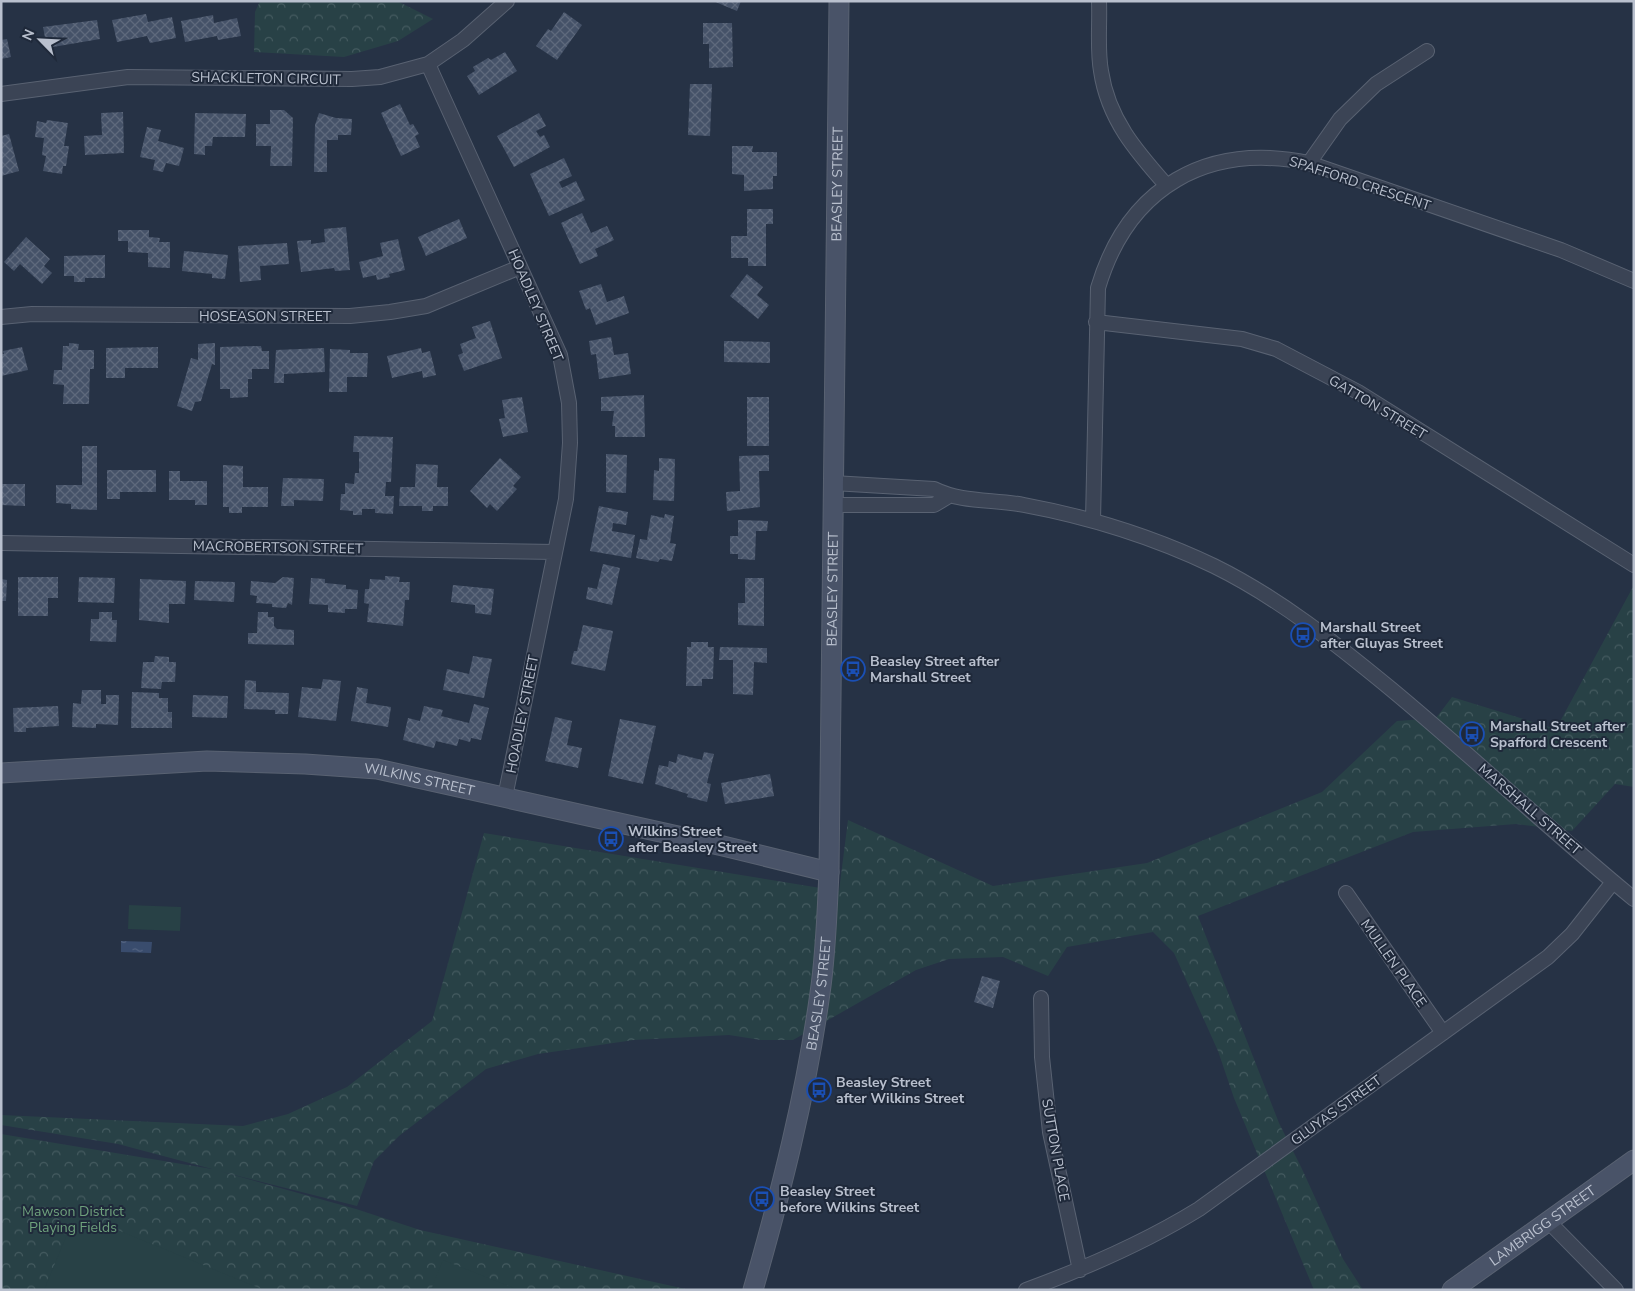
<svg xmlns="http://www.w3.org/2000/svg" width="1635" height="1291" font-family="'Nunito Sans',sans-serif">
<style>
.park{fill:url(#park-crowns)}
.pitch{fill:#284146}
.water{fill:url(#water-ripples)}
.building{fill:url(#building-cross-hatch)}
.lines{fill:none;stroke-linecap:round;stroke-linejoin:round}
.street-casing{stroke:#596272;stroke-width:16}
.secondary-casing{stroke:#596272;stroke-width:21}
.street{stroke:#3b4455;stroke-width:14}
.secondary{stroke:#495368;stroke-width:19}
.labels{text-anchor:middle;stroke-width:4;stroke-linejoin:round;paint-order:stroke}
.street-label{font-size:14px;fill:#b9c0ce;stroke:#1f293a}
.poi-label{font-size:14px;font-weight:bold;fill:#b9c0ce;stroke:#1f293a;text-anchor:start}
.park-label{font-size:14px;fill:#6ea07c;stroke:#1f293a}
</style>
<defs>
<pattern id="park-crowns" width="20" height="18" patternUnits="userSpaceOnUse" patternTransform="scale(1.25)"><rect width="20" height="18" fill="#284146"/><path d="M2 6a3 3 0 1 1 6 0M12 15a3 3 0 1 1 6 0" fill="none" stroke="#455b60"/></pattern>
<pattern id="water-ripples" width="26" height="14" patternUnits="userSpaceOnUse" patternTransform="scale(1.25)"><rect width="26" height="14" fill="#394c6d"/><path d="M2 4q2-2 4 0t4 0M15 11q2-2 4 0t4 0" fill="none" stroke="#546481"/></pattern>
<pattern id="building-cross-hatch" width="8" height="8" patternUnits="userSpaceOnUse" patternTransform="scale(1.25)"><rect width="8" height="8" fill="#455268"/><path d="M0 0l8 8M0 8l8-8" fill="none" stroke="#5e697c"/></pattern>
</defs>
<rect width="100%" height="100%" fill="#263245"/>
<path class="park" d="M260,1H397L433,19L398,41L344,57L254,52L255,12Z
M1634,585V787L1615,784L1572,831L1516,824L1413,832L1198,916L1279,1123L1302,1169L1343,1259L1363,1290H1314L1234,1098L1218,1051L1174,953L1153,932L1067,947L1048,976L1003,957L949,959L916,970L793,1040H761L729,1035L634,1040L538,1054L486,1069L399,1136L374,1161L357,1206L219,1171L356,1209L420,1230L690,1290H1V1134L212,1169L118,1144L1,1125V1115L243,1126L288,1114L347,1087L432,1021L484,833L839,891L848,820L993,886L1147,863L1322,792L1397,721L1436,718L1452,697L1556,729Z"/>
<path class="pitch" d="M129,905L181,907L180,931L128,929Z
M76,1213L264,1290H44Z
M443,1260L519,1290H431Z"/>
<path class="water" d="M121,941L152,942L151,953L121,952Z"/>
<path class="building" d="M713,1H741L737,11Z
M564,12L582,25L557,60L536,46L548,29L551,31Z
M146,14L148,22L172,17L176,38L150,43L147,36L117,42L112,20Z
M213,15L214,23L237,18L241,36L218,40L217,36L185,42L181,21Z
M97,20L100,39L47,48L43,27Z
M703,23H732L733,67L709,68V44H703Z
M7,39L11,57L1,59V40Z
M505,52L517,71L479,95L467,76L475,71L473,67L488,58L491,60Z
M690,84H712L710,136L688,135Z
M400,104L410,125L413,124L419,134L415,136L420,147L401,156L381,113Z
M270,110H284L293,118L292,166H270L271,146H256V124H270Z
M123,112L124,153L85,155L84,136L102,135L101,113Z
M195,113L246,114L245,137H213L212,146H205V155L194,154Z
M319,113L336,118L352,119L351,135H338V140H327V172H314L315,125Z
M539,113L546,126L536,131L540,137L544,135L550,147L514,167L497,136Z
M47,120L68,123L64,146H69L66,166H63L62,174L43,171L46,156L42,155L44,138L35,137L37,121L46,123Z
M147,127L161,130L158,141L184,148L179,166L166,163L163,172L153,170L155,160L140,157Z
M9,134L19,171L1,176V136Z
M732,146H753L752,152H777V176H773V189L744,191V175L732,174Z
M564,158L572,176L559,182L562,188L576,181L585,200L549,216L530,174Z
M747,209H773V224H766V266H748V258H731V236H747Z
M582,213L591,233L607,226L614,240L595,249L598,256L580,264L561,223Z
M459,219L467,238L426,256L418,237Z
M346,227L350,270L335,271L334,268L301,272L297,241L311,240V244L325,242L324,229Z
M118,230H149V237L160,238L159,242H170V268L148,267V253L128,252V241H118Z
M26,237L50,259L44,266L52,273L42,284L20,264L14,271L4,262Z
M398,239L405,270L389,274L390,277L377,280L376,275L363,278L359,262L383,256L380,243Z
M287,243L289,264L260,266L261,280L240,282L238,246Z
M184,251L228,255L225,279L212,278V274L182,271Z
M105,255V278H85V282H74V276H64V256Z
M747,274L763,287L757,295L769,305L758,319L730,296Z
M601,284L607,302L624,296L629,313L596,325L590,308L586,310L579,291Z
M490,321L502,358L464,371L458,355L463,353L460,344L476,338L472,327Z
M611,337L614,355L628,353L631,374L599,379L596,354L591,355L589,341Z
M724,341L770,342V363L724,362Z
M69,343L79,344L78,350H94V369H90L89,404H63L64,385L53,384L54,370H62L63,346H69Z
M215,343V365L212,364L201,401L195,402L192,411L177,406L191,358L198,360V344Z
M261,346L262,351H269V369H252V379H248V397L230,398V389H220V347Z
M22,347L28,370L1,376V354H4L3,351Z
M158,347V368H125V378H106V348Z
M324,348L325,372L284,374V383H274L276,350Z
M421,348L422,353L430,351L436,375L423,378L422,371L392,378L387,356Z
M330,349L350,350V353H368L367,377H347V392H329Z
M644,395L645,437H615V426H612L614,411H601V397Z
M522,397L528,432L503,437L499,419L505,418L502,400Z
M747,397H769V446H747Z
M354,436L393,437L391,482H386L385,496H394L393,514L375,513V509H362V515H353V511L340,510L341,494H345V483L354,484L355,473H359V452H353Z
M82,446H97V510L71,509V504L56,503V485H82Z
M606,454L627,455L626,493L606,492Z
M769,455V471H759L760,507L727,511L726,492L740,491L739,456Z
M500,458L521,477L513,486L517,489L497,511L490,504L487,508L470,491Z
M659,458L675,459L674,501L653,500L654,470L659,471Z
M416,464L438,465L437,487H448V506H433V511H422V506H399L400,487H415Z
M223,465L243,466V487H268V507H242V513H229V507H223Z
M107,470H156V492H120V499H107Z
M169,471H180V481H207V505H195V500H169Z
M283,478L324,479L323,501L294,500V506H281Z
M1,484H25V506L1,505Z
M599,506L628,512L626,525L613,523L612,531L635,535L631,558L590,551Z
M665,514L674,516L670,543L676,544L672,561L660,559L658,562L636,558L640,539L647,540L651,515L664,518Z
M738,520L768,521L767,531H756L755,560L738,559V554H730V536H738Z
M603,564L620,568L612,605L586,599L588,587L597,589Z
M385,576L400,577L399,582H410L409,600H405L403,626L367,622L369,604L364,603L365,589H369L370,579L385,580Z
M18,577H58V598H48V616H18Z
M79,577L115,578L114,603L78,602Z
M283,577L294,578L292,605L288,603L286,608L272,607V604L256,603L257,596L250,595L251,581L275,583Z
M311,578L325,579V583L346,585V589L358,590L357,609H345V613L328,612V605L309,604Z
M745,578H764V626L738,625V603H745Z
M1,579L7,580L6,601H1Z
M140,579L186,581L185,604H169V623L139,620Z
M195,581L235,582L234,602L194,600Z
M453,585L494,589L491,615L475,613V605L451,602Z
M99,612H112V620H117L116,642L90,641L91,619H99Z
M258,612H268V617H274V626L277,629L294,630V645L248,644V633H257Z
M583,625L613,631L605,671L571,664L574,651H577Z
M691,642H708V647H714L713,679H702V686H686L687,647H691Z
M720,647L767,648V663L754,662L753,695L733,694V660H719Z
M155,656L169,657V662H176L175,682H162L161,689L141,688L143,662H154Z
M473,656L492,659L484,698L443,690L447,669L469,674Z
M323,679L341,681L336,721L298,717L302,687L321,689Z
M245,680L256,681V692L289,693L288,714H275V710L244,709Z
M357,687L368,689L366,703L391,707L388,727L351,721Z
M82,690H101V704H106V695H119L118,725L96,724V728L72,727L73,703L81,704Z
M132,692L159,693V698H168V712H172V728H131Z
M193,695L228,696L227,718L192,717Z
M474,704L489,708L481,740L471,738L470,742L459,739L457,746L436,741L434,748L403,740L408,718L420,721L424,706L443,710L441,716L469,723Z
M58,706L59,726L26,728V732H14L13,708Z
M555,717L572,721L567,745L582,748L578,768L545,761Z
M620,719L656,726L643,784L608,776Z
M704,752L714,754L707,783L711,784L707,802L687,797L688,794L655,784L659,765L668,767L669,761L676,763L678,754L702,760Z
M770,774L774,796L725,804L721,783Z
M982,976L1000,981L993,1008L974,1002Z"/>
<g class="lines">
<g class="street-casing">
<path id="street" d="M1099,1C1100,24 1097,49 1101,71C1108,119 1136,151 1167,186
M428,64L560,355L569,403L570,443L566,499L505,797
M1,94L128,77L352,79L380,77L428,64L463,40L507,1
M1309,163L1340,119L1376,84L1427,51
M1,317L32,314L350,316L390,312L426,306L520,267
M1096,322L1242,339L1276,349L1358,392L1634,565
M833,483L934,489C962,503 994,499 1024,505C1089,517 1153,537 1214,566C1279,598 1335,643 1391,689C1473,757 1551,831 1634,899
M833,505H934L949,496
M1093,521L1098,288C1128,187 1207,142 1309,163L1561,250L1634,281
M1,543L555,552
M1346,893L1443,1033
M1041,998L1042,1057L1050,1132L1080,1270
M1548,1221L1616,1290
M1026,1290C1086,1268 1144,1243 1199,1209L1548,957L1572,934L1613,882"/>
</g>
<g class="secondary-casing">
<g id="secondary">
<path id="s1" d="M1,773L207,761L305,764L377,769L723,846L829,872"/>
<path id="s2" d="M753,1290C781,1192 806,1094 820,993C826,953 827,912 829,872L839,1"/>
<path id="s3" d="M1452,1290L1634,1160"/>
</g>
</g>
<use href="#street" class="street"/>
<use href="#secondary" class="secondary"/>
</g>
<defs>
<g id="bus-ring" transform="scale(1.25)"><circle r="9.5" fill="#1f293a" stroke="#1a4fb4" stroke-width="1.5"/><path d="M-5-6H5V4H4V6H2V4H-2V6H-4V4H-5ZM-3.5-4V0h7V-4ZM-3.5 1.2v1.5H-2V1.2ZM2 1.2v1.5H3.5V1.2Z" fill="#1a4fb4"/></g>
</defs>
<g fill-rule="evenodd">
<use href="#bus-ring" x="1303" y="635"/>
<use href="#bus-ring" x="853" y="669"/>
<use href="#bus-ring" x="1472" y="734"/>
<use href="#bus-ring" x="611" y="839"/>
<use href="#bus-ring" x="819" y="1090"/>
<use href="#bus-ring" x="762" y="1199"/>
</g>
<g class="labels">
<g class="street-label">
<text transform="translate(266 78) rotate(1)" y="5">SHACKLETON CIRCUIT</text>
<text transform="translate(1360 183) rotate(18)" y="5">SPAFFORD CRESCENT</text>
<text dy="5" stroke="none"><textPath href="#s2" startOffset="1114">BEASLEY STREET</textPath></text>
<text transform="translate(536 305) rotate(67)" y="5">HOADLEY STREET</text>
<text x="265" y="321">HOSEASON STREET</text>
<text transform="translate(1378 407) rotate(31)" y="5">GATTON STREET</text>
<text transform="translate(278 547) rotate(1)" y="5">MACROBERTSON STREET</text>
<text dy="5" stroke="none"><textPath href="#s2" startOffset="709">BEASLEY STREET</textPath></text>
<text transform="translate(522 714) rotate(-79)" y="5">HOADLEY STREET</text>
<text dy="5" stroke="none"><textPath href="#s1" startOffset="420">WILKINS STREET</textPath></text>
<text transform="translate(1530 809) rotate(41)" y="5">MARSHALL STREET</text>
<text transform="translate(1394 963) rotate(55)" y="5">MULLEN PLACE</text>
<text dy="5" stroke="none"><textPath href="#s2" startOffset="304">BEASLEY STREET</textPath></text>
<text transform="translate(1336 1110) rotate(-36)" y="5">GLUYAS STREET</text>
<text transform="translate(1056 1150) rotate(80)" y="5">SUTTON PLACE</text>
<text dy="5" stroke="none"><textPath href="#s3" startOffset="111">LAMBRIGG STREET</textPath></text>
</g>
<g class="poi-label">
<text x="1320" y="632">Marshall Street<tspan x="1320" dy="16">after Gluyas Street</tspan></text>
<text x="870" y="666">Beasley Street after<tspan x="870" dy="16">Marshall Street</tspan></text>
<text x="1490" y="731">Marshall Street after<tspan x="1490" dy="16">Spafford Crescent</tspan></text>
<text x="628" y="836">Wilkins Street<tspan x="628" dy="16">after Beasley Street</tspan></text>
<text x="836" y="1087">Beasley Street<tspan x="836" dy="16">after Wilkins Street</tspan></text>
<text x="780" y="1196">Beasley Street<tspan x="780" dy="16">before Wilkins Street</tspan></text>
</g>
<g class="park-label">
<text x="73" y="1216">Mawson District<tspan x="73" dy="16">Playing Fields</tspan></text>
</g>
</g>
<rect width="1635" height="1291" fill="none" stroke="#b9c0ce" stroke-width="5"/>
<g transform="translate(40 40) rotate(294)" stroke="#1f293a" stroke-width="4" paint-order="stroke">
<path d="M0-4L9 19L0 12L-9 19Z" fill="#b9c0ce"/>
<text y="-8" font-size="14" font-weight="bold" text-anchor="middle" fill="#b9c0ce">N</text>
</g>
</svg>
